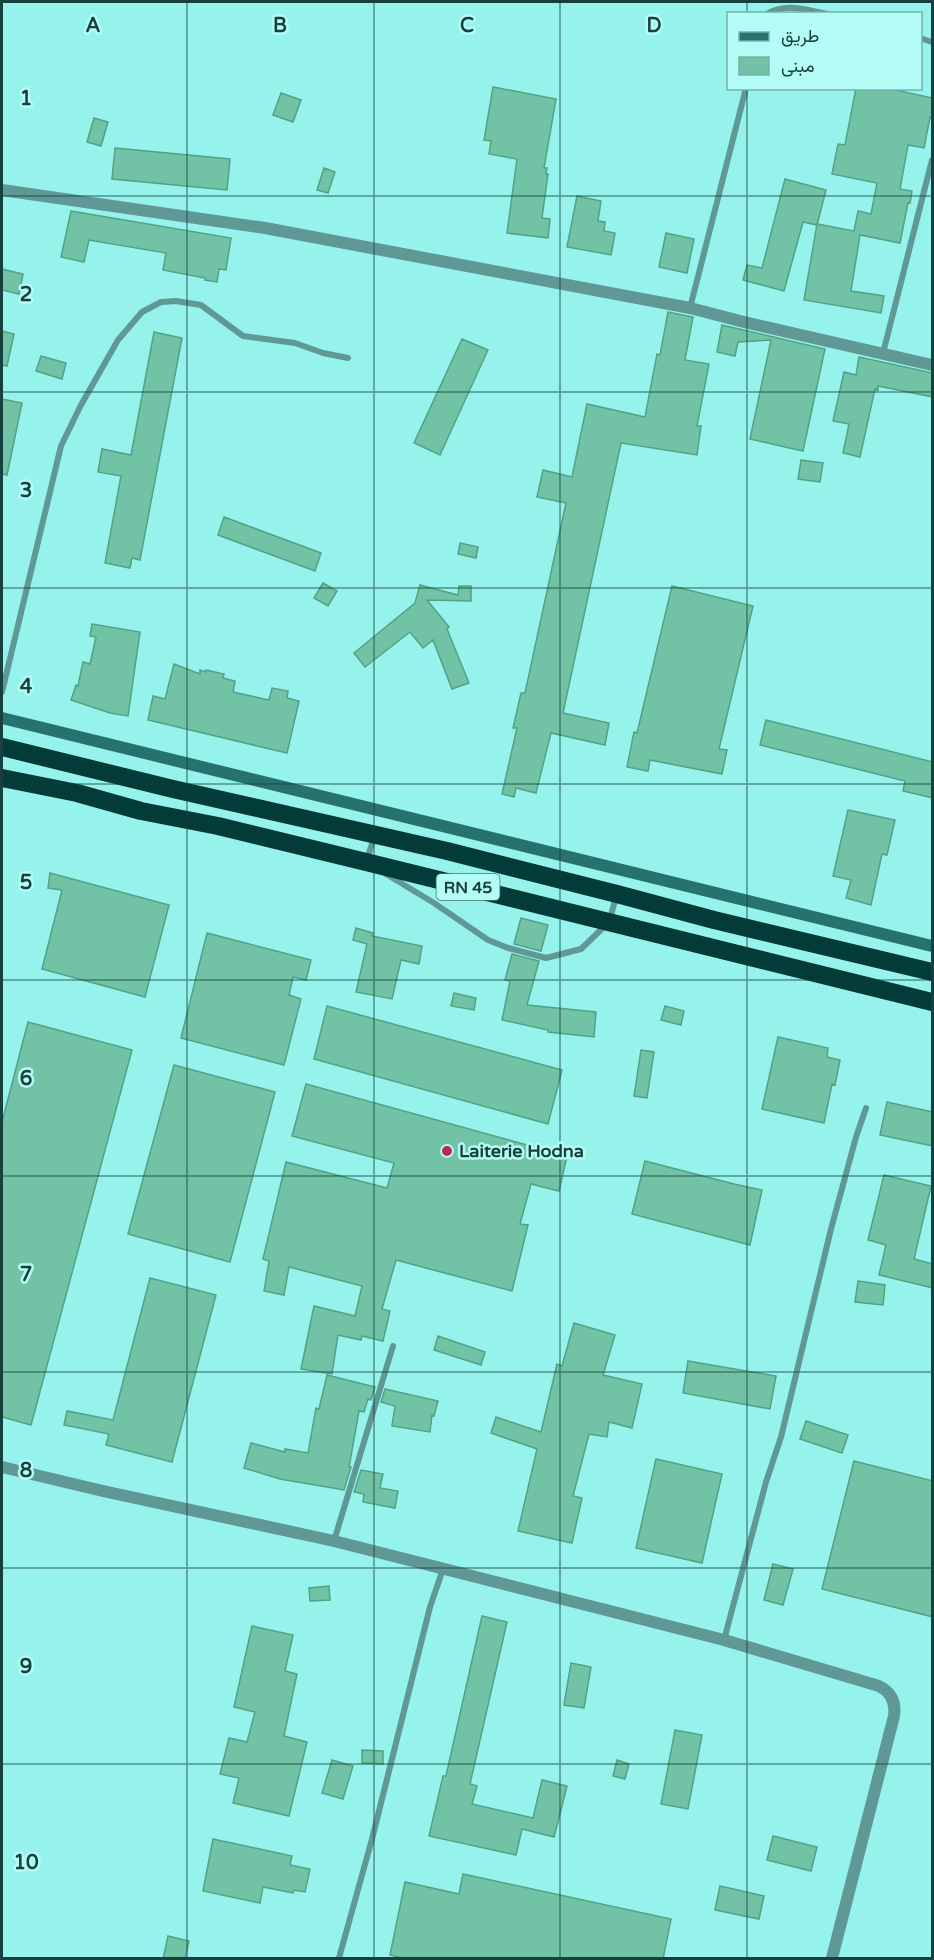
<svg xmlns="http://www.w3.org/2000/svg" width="934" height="1960" font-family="'Varela Round',Vazirmatn,sans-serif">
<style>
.building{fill:#72c2a6;stroke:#51a287;stroke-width:1.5}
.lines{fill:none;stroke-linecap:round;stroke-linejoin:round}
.lane{stroke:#5f9894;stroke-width:6}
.street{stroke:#5f9894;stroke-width:12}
.secondary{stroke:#27726d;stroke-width:12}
.highway{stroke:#023b38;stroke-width:18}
.grid{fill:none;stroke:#18403e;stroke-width:1.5;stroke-opacity:0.55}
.poi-dot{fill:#ba2b54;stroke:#b4fdf6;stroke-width:2}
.labels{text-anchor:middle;stroke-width:5;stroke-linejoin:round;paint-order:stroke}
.shield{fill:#b4fdf6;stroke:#477975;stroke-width:1.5}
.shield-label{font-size:16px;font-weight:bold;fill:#18403e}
.poi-label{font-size:18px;font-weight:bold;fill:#18403e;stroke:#b4fdf6;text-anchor:start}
.grid-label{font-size:20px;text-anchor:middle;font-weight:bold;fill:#18403e;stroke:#b4fdf6;stroke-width:5;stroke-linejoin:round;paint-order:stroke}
</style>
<rect width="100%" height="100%" fill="#95f3eb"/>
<path class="building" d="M493,87L556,99L544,168H547L546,174H548L542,218L550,219L548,238L507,233L517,159L489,154L491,141L484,140Z
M856,88H895V90L933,98V118L930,117L924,148L908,145L900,189L912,191L910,203H908L900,243L860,235L851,291L884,296L881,313L804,300L817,224L854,231L858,211L871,214L877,183L832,174L838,144L845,145Z
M281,93L301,100L293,122L273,115Z
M94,118L108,122L101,146L87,142Z
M115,148L230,159L227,190L112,179Z
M324,168L335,172L328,193L317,190Z
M785,179L826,190L817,225L803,222L784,291L743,280L747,265L762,268Z
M577,196L601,201L598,221L605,222L604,231L615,233L611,255L567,247Z
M71,211L231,238L226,270L219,269L217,282L205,280V278L163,270L166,253L89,240L84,262L61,257Z
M666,233L694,239L687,273L659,267Z
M2,269L23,274L19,294L2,290Z
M668,312L693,317L685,360L709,364L697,426H701L697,455L621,443L563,713L609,723L605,745L551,733L536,793L516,788L514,797L502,794L517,728H513L521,693H525L566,503L537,497L543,470L572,477L587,404L645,417L657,354L660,355Z
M722,325L825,349L803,451L750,439L771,340L738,342L735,356L717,352Z
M2,331L14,334L7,366L2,365Z
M154,332L182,338L140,560L132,558L130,568L105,563L121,476L98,472L102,449L131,455Z
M462,339L488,350L440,455L414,443Z
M41,356L66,363L62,379L36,371Z
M859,357L933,373V397L878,386V390L875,389L860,457L843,453L849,424L833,421L844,372L856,375Z
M2,399L22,403L7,475L2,474Z
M801,460L823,463L820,482L798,479Z
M224,517L321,553L315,571L218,535Z
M460,543L478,547L476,558L458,554Z
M323,583L337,591L328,606L314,598Z
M420,585L458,595L459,586H471V601L427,600L449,627L447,629L469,683L452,689L433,640L423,648L410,632L365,667L354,653L415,603Z
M672,586L753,606L719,749L727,750L722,774L650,760L648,771L627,767L634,732L637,733Z
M92,624L140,632L128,716L110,713L71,700L76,685L78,686L83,662L90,664L96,637L90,636Z
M174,664L200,674V670L206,672V670L224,674L223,678L235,681L233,692L269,700L272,688L288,691L287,698L299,701L287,753L148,720L153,696L165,699Z
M766,720L933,762V798L903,791L905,781L760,745Z
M848,810L895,820L887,855L882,854L871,905L846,898L851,880L833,876Z
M50,873L169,905L145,997L42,969L62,890L48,888Z
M521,918L548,925L541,951L514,944Z
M356,928L373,933L372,936L422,946L419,964L401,960L392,999L356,992L367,944L353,940Z
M207,933L311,960L306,980L293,977L289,995L301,999L284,1065L181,1038Z
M512,954L539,961L527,1005L596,1012L594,1037L548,1032V1030L502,1020L510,981L505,980Z
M454,993L476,998L474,1010L451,1006Z
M327,1006L562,1070L548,1124L314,1059Z
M665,1006L684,1011L681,1025L661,1020Z
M28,1022L132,1050L31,1425L2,1417V1122Z
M778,1037L828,1048L827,1057L840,1060L835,1085L832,1084L824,1123L762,1109Z
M641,1050L654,1052L647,1098L634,1096Z
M174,1065L275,1092L230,1262L128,1234Z
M306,1084L567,1156L559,1191L531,1184L520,1224L528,1225L512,1291L396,1260L382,1309L390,1311L383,1341L362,1336L361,1340L338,1335L332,1374L301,1369L314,1306L355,1316L362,1286L289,1267L284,1295L264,1291L269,1261L263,1259L286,1162L387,1188L394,1163L292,1136Z
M887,1102L933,1112V1146L880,1135Z
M645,1161L734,1184L762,1190L750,1245L632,1214Z
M884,1175L931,1186L914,1259L933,1264V1288L879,1275L886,1245L868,1240Z
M150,1278L216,1295L172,1462L106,1445L109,1434L64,1425L67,1411L113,1420Z
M858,1281L885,1285L883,1305L855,1302Z
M574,1323L615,1335L603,1375L642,1384L632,1428L609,1422L607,1437L589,1434L573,1496L582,1498L572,1543L518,1531L537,1449L491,1433L496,1417L541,1432L557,1364L562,1366Z
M438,1336L485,1352L481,1365L434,1350Z
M688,1361L776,1376L770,1409L683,1393Z
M327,1375L375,1387L371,1400L368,1399L364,1412L359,1411L349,1467H351L344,1490L280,1479L244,1468L251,1443L285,1452V1449L308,1453L316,1408L319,1409Z
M385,1389L438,1401L434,1416L432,1415L430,1432L392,1426L395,1406L381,1402Z
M806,1421L848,1435L842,1453L800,1439Z
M656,1459L722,1474L702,1563L636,1548Z
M854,1461L933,1481V1617L822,1589Z
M361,1470L383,1474L380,1488L398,1491L395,1508L363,1502L364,1494L354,1492Z
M773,1564L793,1569L783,1605L764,1600Z
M329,1586L330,1600L310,1601L309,1588Z
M482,1616L507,1622L470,1784L477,1786L472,1804L533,1818L542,1780L567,1786L554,1837L522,1829L516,1855L429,1836L443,1776H446Z
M252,1626L293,1635L285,1671L297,1674L284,1736L307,1742L289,1816L233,1803L239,1778L220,1774L229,1738L247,1742L255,1712L234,1707Z
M571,1663L591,1667L584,1708L564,1705Z
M675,1730L702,1735L688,1809L661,1804Z
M362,1750L383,1751V1764L362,1763Z
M332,1760L353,1766L343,1799L322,1793Z
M617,1760L629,1764L625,1779L613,1776Z
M773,1836L817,1847L811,1871L767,1860Z
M213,1839L292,1856L290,1865L310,1869L305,1892L294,1890L293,1893L263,1887L260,1903L203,1891Z
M463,1874L671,1919L663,1959H407L390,1955L405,1882L459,1894Z
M720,1886L764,1896L759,1919L715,1910Z
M168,1936L189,1941L185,1959H163Z"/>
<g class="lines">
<path class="lane" d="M767,14C785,2 808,10 827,14
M920,38L932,42
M690,308L746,88
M883,353L932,160
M2,692L61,446L81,405L118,340L142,312L161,302L176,301L201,305L243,336L295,343L323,353L348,358
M367,859L374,838
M386,874L434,903L488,940L508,948L546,958L581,949L609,922L616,897
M334,1541L393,1346
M724,1640L766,1482L781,1437L831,1229L856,1137L866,1108
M339,1958L372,1839L430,1607L443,1569"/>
<path class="street" d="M2,190L265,228L690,308L744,322L932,365
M2,1467L103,1491L334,1541L724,1640L879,1686C891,1692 896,1702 894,1716L832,1958"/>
<path class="secondary" d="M2,718L932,946"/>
<path class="highway" d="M2,747L173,789L447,851L617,894L714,920L932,972
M2,778L77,793L141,811L218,826L366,862L932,1002"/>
</g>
<path class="grid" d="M187,2V1958M374,2V1958M560,2V1958M747,2V14M747,88V1958M2,196H932M2,392H932M2,588H932M2,784H932M2,980H932M2,1176H932M2,1372H932M2,1568H932M2,1764H932"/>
<circle class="poi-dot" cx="447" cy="1151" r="6"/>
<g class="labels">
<rect class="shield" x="436.5" y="874" width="63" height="26" rx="4.5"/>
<g class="shield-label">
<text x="468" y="893">RN 45</text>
</g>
<g class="poi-label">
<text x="459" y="1157">Laiterie Hodna</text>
</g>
</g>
<g class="grid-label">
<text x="93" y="32">A</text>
<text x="280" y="32">B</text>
<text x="467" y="32">C</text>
<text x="654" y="32">D</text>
<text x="26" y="105">1</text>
<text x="26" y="301">2</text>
<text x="26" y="497">3</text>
<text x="26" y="693">4</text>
<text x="26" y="889">5</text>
<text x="26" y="1085">6</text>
<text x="26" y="1281">7</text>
<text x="26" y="1477">8</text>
<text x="26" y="1673">9</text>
<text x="26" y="1869">10</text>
</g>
<rect width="934" height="1960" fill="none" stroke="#18403e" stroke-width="6"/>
<rect x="727" y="12" width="195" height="78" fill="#b4fdf6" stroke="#76b1ac" stroke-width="1.5"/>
<rect x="739" y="32" width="30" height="9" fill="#27726d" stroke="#76b1ac" stroke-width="1.5"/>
<text x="781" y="42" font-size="18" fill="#18403e">طريق</text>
<rect x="739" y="57" width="30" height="18" fill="#72c2a6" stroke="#76b1ac" stroke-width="1.5"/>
<text x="781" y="72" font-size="18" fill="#18403e">مبنى</text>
</svg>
